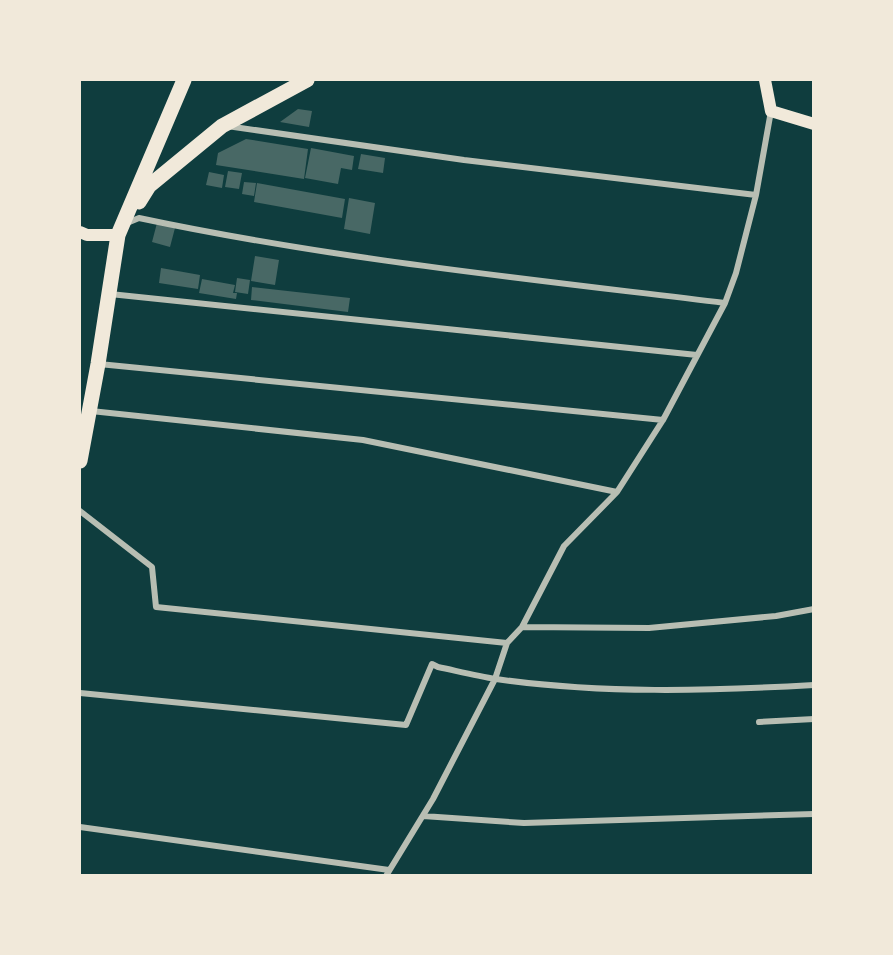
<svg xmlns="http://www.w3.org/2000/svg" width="893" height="955" font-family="Poppins,sans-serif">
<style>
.building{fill:#486865}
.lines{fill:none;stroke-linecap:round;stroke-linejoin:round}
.minor{stroke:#b8beb3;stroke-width:6}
.secondary{stroke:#f1e9da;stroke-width:12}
.primary{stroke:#f1e9da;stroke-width:15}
</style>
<rect width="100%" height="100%" fill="#0f3d3e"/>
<path class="building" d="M298,109L312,111L309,127L280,122Z
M246,139L308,149L304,179L216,165L218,153Z
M311,148L354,156L352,170L341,168L338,184L305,178Z
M361,154L385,158L383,173L358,169Z
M228,171L242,173L239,189L225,187Z
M209,172L224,175L222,188L206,185Z
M244,182L256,183L254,196L242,194Z
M257,183L345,199L342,218L254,202Z
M349,198L375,203L370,234L344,229Z
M157,223L175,228L170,247L152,242Z
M255,256L279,260L275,285L251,281Z
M161,268L200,275L198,289L159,283Z
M237,278L250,280L248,294L235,292Z
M202,279L235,285L233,293H237L236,299L199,293Z
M252,287L350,298L348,312L251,300Z"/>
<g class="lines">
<path class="minor" d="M227,126L464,160L756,195
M127,223L139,218C332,259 529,279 725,303
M110,294L697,355
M99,364L663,420
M91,411L363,440L617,492
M80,511L152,567L156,607L507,643
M522,627L649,628L776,616L814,609
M80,693L406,725L432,664L438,667C457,671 477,676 496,679C600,694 709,691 814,685
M759,722L814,719
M423,816L524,823L814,814
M80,827L389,870
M386,876L433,799L495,679L507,643L522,627L564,546L617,492L663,420L725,303L736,273L756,195L771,111"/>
<path class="secondary" d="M765,80L771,111L814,124
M80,232L87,235H118"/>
<path class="primary" d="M139,202L149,186L222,126L307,80
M80,461L98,364L118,235L184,80"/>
</g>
<rect width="893" height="955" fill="none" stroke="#f1e9da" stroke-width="162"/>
</svg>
